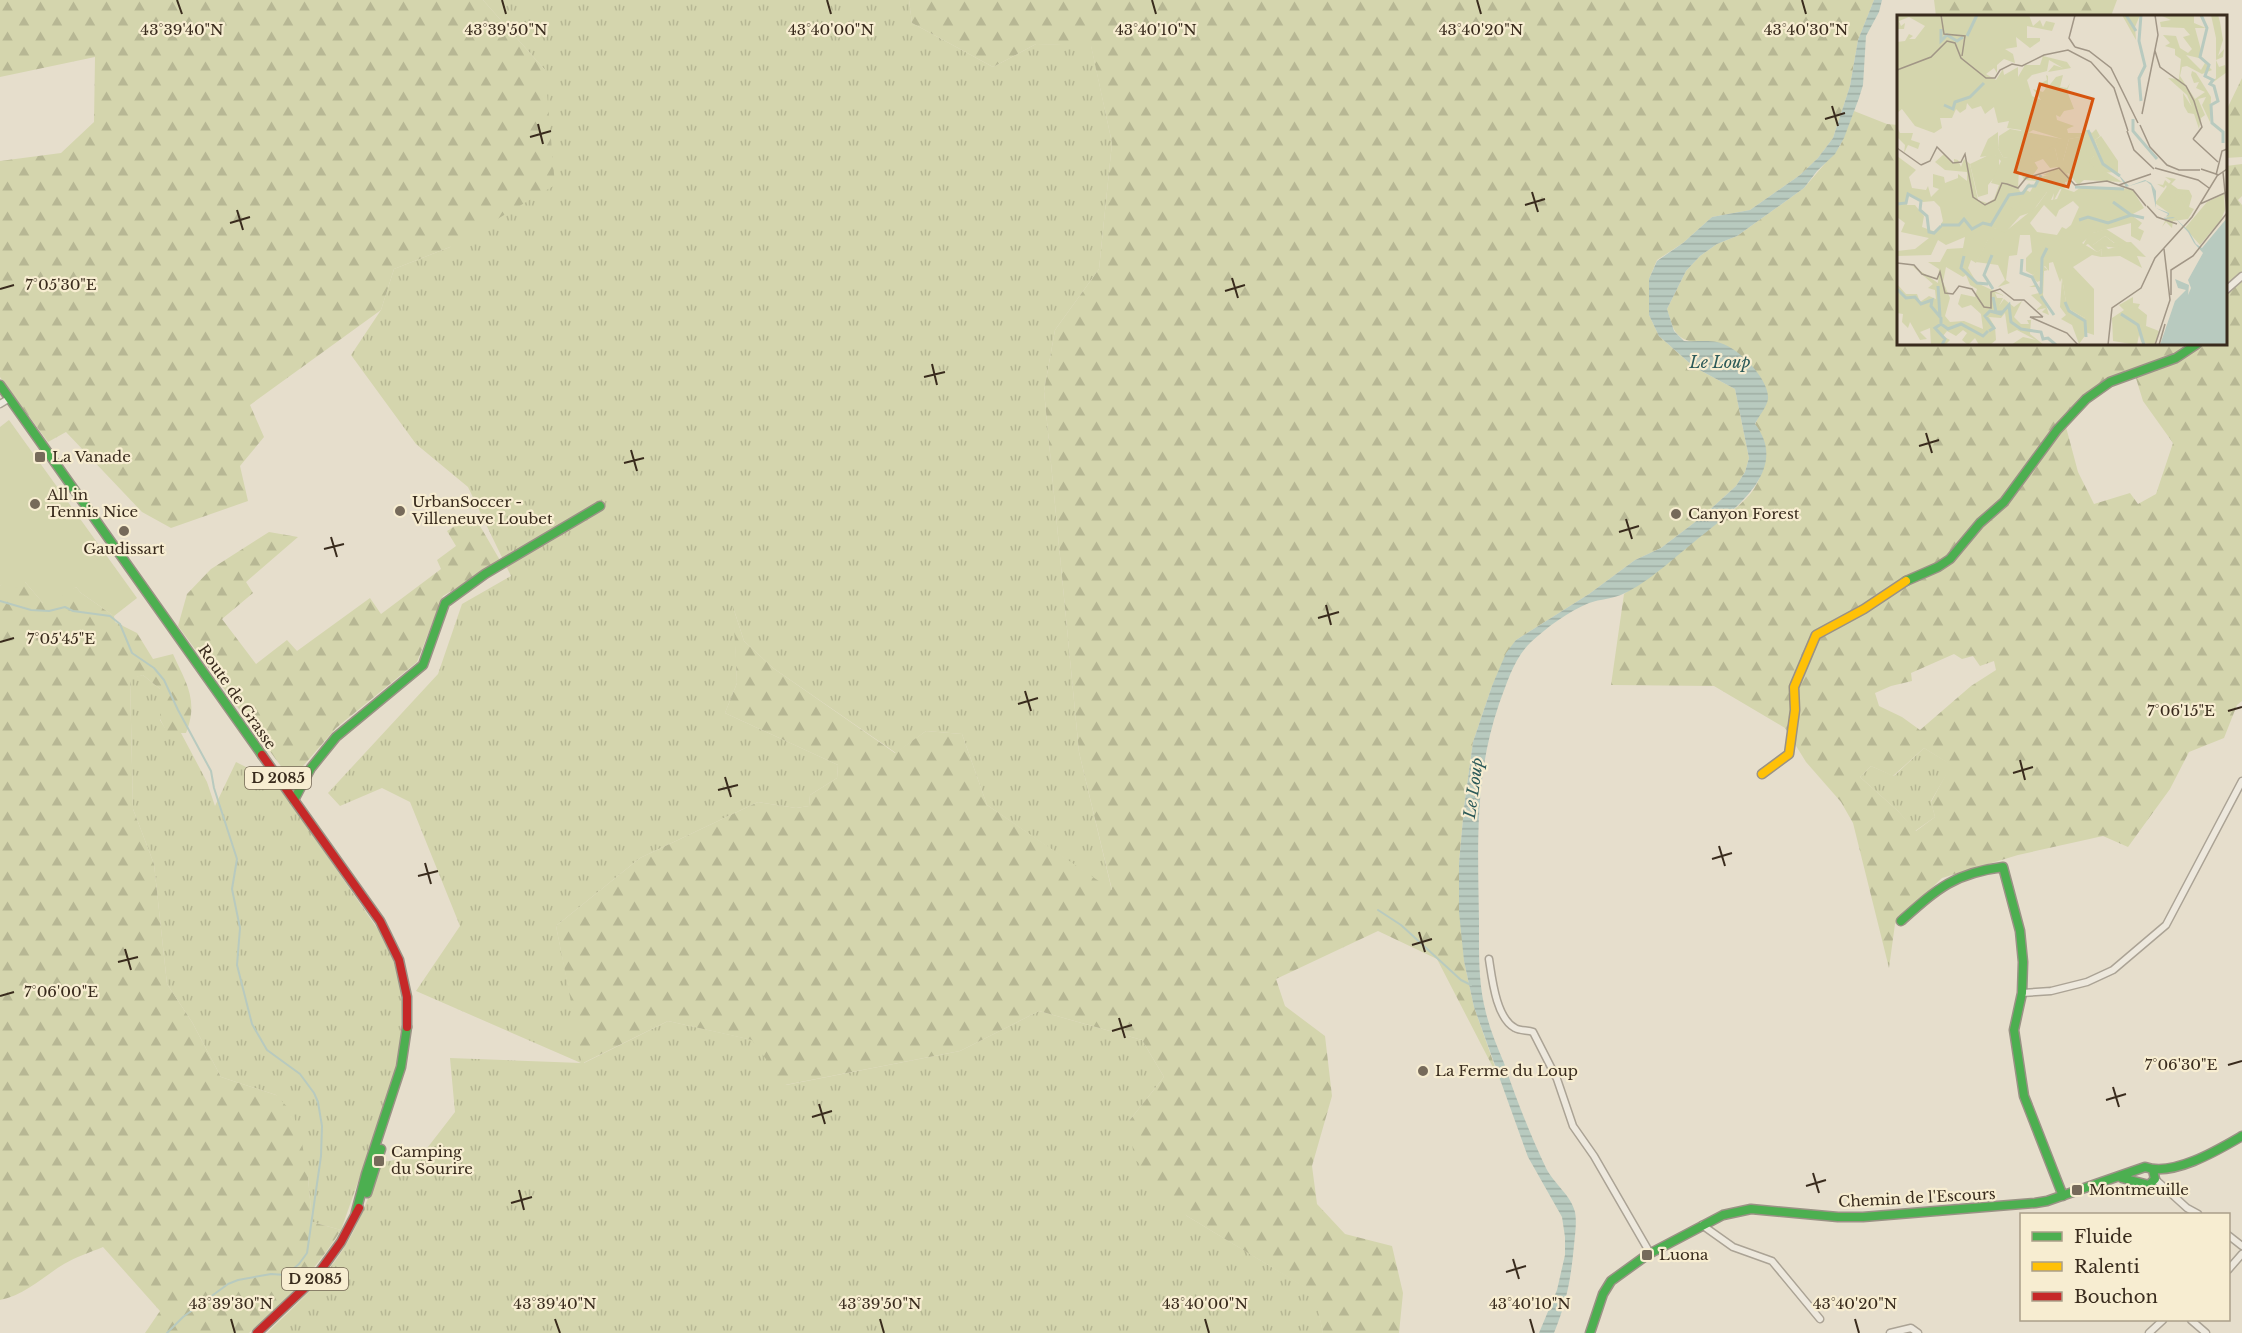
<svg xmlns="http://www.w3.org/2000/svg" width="2242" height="1333" font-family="'Libre Baskerville',serif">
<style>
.grass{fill:url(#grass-tufts)}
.forest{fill:url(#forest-firs);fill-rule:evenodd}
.pitch{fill:#d4d5ad}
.water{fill:url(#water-rules)}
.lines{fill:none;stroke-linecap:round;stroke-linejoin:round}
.stream{stroke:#b8cabf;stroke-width:2}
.street-casing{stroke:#aba395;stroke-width:9}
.fast-casing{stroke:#9a9285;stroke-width:11}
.slow-casing{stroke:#9a9285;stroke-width:11}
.jam-casing{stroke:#9a9285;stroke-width:11}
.street{stroke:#ede8dd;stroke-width:6}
.fast{stroke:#4caf50;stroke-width:8}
.slow{stroke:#ffc107;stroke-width:8}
.jam{stroke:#c62828;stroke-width:8}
.ticks{fill:none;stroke:#392b1d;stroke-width:2}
.poi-dot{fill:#766a5a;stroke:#f7edd1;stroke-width:2}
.labels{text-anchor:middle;stroke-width:4.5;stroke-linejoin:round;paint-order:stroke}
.shield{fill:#f7edd1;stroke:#726553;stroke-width:1.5}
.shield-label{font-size:14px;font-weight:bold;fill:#392b1d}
.poi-label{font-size:15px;fill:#392b1d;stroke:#f7edd1;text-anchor:start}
.street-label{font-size:15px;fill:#392b1d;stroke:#f7edd1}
.water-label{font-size:16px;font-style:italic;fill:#2b5958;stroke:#f7edd1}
.inset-river{fill:none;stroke:#b8cabf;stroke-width:3}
.inset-road{fill:none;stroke:#a19686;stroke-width:1.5}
.view{fill:#d6540e;fill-opacity:0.15;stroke:#d6540e;stroke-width:3}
.inset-edge{fill:none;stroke:#392b1d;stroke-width:3}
.ticks-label{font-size:15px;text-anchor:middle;fill:#392b1d;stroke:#f7edd1;stroke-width:4.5;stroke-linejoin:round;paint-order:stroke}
</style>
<defs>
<pattern id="grass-tufts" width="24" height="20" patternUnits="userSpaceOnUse" patternTransform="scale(1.5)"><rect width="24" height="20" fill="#d4d5ad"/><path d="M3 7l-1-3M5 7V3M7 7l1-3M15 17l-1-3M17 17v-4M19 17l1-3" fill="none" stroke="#b7b794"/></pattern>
<pattern id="forest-firs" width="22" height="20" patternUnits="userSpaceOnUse" patternTransform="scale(1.5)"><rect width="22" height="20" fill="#d4d5ad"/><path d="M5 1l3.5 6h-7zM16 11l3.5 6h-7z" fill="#b7b794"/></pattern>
<pattern id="water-rules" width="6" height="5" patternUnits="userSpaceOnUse" patternTransform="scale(1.5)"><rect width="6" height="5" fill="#b8cabf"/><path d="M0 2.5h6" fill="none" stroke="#9faea4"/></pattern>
</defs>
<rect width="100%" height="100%" fill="#e6decc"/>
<path class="grass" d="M483,0H909L912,23L993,67L1036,44L1091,45L1112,143L1099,269L1055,330L1044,391L1079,752L1112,891L987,805L962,734L926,731L896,753L773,668L744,641L734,610L737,683L725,713L838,765L837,778L810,795L809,806L796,808L758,802L640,858L556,926L584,1063L668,1021L753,1040L786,1085L960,1051L1039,1011L1142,1040L1164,1077L1129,1121L1187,1216L1315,1293L1323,1333H267C295,1306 327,1277 347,1243C362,1218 371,1189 382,1162L421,1156L455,1112L450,1058L581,1063L416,991L460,926L410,802L382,788L340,806L328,793L438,674L462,604L511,576L468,487L416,444L351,355L381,310L394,269L450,247L545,70Z
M143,675L160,689V720L168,733H181L207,782L215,806L236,762L276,782L388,944L403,990L400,1049L390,1092L341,1230L312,1222L308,1177L276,1095L221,1077L192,1022L167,984L154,864L133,809L130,678Z
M1924,748L1952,765L1931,801L1935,817L1915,831L1898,811L1860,777L1871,766L1894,776Z"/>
<path class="forest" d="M0,0H483L545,70L555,185L450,247L394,269L381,310L250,405L264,437L240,466L248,501L171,528L142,512L66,432L48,442L0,377V161L61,153L94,122L95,57L0,77Z
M909,0H1874L1858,40L1850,86L1833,138L1818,158L1800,175L1750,210L1712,217L1683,243L1657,260L1649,279V315L1659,336L1694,367L1735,389L1749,458L1745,472L1736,486L1703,516L1661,548L1635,560L1589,594L1516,640L1492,686L1473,742L1464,808L1459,863L1464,961L1474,1007L1500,1081L1437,959L1378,931L1276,979L1285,1006L1325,1036L1332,1096L1312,1166L1317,1204L1345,1234L1392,1246L1403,1293L1399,1333H1323L1314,1293L1187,1216L1134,1158L1129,1121L1164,1077L1142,1040L1039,1011L960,1051L785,1085L752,1040L668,1021L583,1063L556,926L640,858L758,802L796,808L809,806L810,795L837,778L838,765L725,713L737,683L733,607L744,641L773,668L895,753L926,731L962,734L987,805L1112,890L1079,752L1044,391L1055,330L1099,269L1112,143L1091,46L1036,44L993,67L912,23Z
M1934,0H2117L2111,16H1936Z
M2242,78V157L2226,158V111Z
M1854,111L1887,124L1898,125V344H2226V166L2242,164V196L2238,200L2242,205V701L2237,705L2224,738L2189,752L2170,789L2128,847L2103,836L2018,855L1942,878L1895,924L1889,968L1853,823L1841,802L1806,762L1785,728L1714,686L1611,685L1624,594C1655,572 1684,550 1713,526C1726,515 1744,504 1754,489C1767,467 1771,444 1755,425L1759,415L1701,343C1675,340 1674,332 1667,309L1686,271L1700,256L1717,244L1737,236L1804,188L1840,146ZM2135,375L2143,401L2173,443L2156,494L2138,504L2130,493L2094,504L2078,472L2066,427C2091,398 2099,388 2135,375ZM1954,654L1962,659L1973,656L1980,666L1994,661L1996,670L1971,686L1920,730L1902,717L1879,706L1875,693L1891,686L1912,681L1911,673ZM1924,748L1951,765L1931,802L1935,817L1916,831L1898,811L1860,777L1871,766L1893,776Z
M473,514L501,562L443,596L417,662L336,728L291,780L178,626L187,594L211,569L269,532L298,537L246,582L253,593L222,619L256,664L287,640L297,651L370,598L381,614L441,569L437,560L456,546L447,531Z
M4,582H25L43,603L76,587L81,593L114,616L115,622L137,633L153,659L173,654C186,683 199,700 186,733H167L160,719V689L143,675L130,679L133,809L154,864L167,984L192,1022L221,1077L276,1095L293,1113L302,1143L308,1177L312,1222L341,1230C315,1272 285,1300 249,1333H145L160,1311L103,1247C91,1252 76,1257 64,1264C44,1276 25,1295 0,1300V586Z"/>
<path class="pitch" d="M9,420L137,598L114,616L81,593L76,587L49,605L43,603L25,582L11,591L4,583L0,586V427Z"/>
<path class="water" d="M1874,0H1882L1879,12L1866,36L1863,85L1859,98L1844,138L1835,154L1817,171L1804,188L1737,236L1717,244L1700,256L1686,271L1667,309L1674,331L1684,341C1695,342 1707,340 1717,342C1736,345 1770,379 1768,399C1767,407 1758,417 1755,424C1793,473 1726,515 1694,542C1674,558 1647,583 1625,593C1614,599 1600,599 1589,603C1569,611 1546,628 1531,642C1514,658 1507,683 1499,704C1474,777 1478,845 1479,922C1479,952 1478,983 1486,1013C1490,1030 1497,1046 1504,1063C1516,1099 1530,1134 1546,1168C1554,1184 1571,1195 1575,1212C1577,1222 1575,1235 1574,1245C1571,1278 1567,1301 1554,1333H1539L1557,1290L1565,1255V1237L1562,1217L1528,1157L1474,1007L1464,961L1459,912V863L1464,808L1473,742L1492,686L1506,653L1516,640L1589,594L1635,560L1661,548L1703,516L1736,486L1745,472L1749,458L1735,389L1694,367L1659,336L1649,315V279L1657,261L1683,243L1712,217L1750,210L1800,175L1818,158L1833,138L1850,86L1858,40Z"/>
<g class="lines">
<path class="stream" d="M0,601L31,610L49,611L65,607L73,611L110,616L120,624L132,653L154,668L164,680L178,710L211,771L214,788L237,859L232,889L240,928L237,965L252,1024L267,1050L300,1074L314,1093L318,1102L322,1126L321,1156L307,1253L299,1264L286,1275L271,1274L238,1280L228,1284L183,1317L167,1333
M1378,910L1401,925L1461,980L1471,985"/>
<g class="street-casing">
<path id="street" d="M2226,290L2242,276
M0,404L10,398
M1489,959C1492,978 1496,1018 1515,1028C1520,1031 1528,1030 1533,1032L1557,1079L1573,1126L1594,1156L1650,1253
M2022,993L2051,991L2087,982L2113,970L2166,925L2242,781
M2155,1179L2187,1208L2198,1214
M1702,1225L1733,1247L1772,1261L1820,1319
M2228,1235L2242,1246
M2228,1270L2242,1254
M2191,1320L2206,1333
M1890,1333L1911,1328L1918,1333
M2149,1333L2163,1320"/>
</g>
<g class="fast-casing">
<path id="fast" d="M0,385L262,755
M1906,581L1938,567L1950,559L1980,523L2004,502L2057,430L2086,399L2110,382L2176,358L2197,344
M294,800L311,768L336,737L423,665L445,603L485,574L600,506
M1901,921C1937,889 1954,873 2003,867L2020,931L2023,962L2022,993L2014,1030L2024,1096L2063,1196
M2122,1178L2149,1185L2155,1179L2153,1170
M367,1193L381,1149
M356,1212L366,1174L401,1067L407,1027
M1590,1333L1603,1294L1611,1281L1647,1255L1723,1215L1751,1209L1838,1217H1863L2035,1203L2047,1201L2145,1167C2173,1177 2218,1150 2242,1136"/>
</g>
<g class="slow-casing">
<path id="slow" d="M1762,774L1789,754L1795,710L1794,687L1816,635L1864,609L1906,581"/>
</g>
<g class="jam-casing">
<path id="jam" d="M262,755L380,921L399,960L407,997V1027
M257,1333L315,1278L341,1242L359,1208"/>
</g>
<use href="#street" class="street"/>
<use href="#fast" class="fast"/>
<use href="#slow" class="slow"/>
<use href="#jam" class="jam"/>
</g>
<path class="ticks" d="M177,0L182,14M502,0L506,14M827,0L831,14M1152,0L1156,14M1477,0L1481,14M1802,0L1806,14M1832,106L1838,126M1825,119L1845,113M538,124L543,144M530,137L551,131M1532,192L1538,212M1525,205L1545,199M237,210L243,230M230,223L250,217M1232,278L1238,298M0,289L14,285M1225,291L1245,285M932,364L937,385M924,377L945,372M1926,433L1932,453M1919,446L1939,440M631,450L637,471M624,463L644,458M1626,519L1632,539M1619,532L1639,526M331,537L337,557M324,549L344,544M1326,605L1331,625M1318,618L1339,612M0,642L14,638M1025,691L1031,711M1018,704L1038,698M2228,711L2242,707M2020,760L2025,780M2013,773L2033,767M725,777L731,797M718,790L738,785M1719,846L1725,866M1712,859L1732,853M425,863L431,884M418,876L438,871M1419,932L1425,952M1412,945L1432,939M125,949L131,970M118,962L138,957M0,996L14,992M1119,1018L1125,1038M1112,1031L1132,1025M2228,1065L2242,1061M2113,1087L2119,1107M2106,1100L2126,1094M819,1104L825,1124M812,1117L832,1111M1813,1173L1819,1193M1806,1186L1826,1180M519,1190L524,1210M511,1203L532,1197M1513,1259L1519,1279M1506,1272L1526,1266M231,1319L235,1333M555,1319L560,1333M880,1319L884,1333M1205,1319L1209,1333M1530,1319L1534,1333M1855,1319L1859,1333"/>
<g class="poi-dot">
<rect x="34" y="451" width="12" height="12" rx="3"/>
<circle cx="35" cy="504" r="6"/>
<circle cx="400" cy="511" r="6"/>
<circle cx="1676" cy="514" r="6"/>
<circle cx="124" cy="531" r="6"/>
<circle cx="1423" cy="1071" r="6"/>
<rect x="373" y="1155" width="12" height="12" rx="3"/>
<rect x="2071" y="1184" width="12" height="12" rx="3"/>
<rect x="1641" y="1249" width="12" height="12" rx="3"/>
</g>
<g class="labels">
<g class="shield">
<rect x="245" y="767" width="66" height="22" rx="4.5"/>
<rect x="282" y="1268" width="66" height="22" rx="4.5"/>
</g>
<g class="shield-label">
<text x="278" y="783">D 2085</text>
<text x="315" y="1284">D 2085</text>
</g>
<g class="poi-label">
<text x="52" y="462">La Vanade</text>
<text x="47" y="500">All in<tspan x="47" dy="17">Tennis Nice</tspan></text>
<text x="412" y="507">UrbanSoccer -<tspan x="412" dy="17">Villeneuve Loubet</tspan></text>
<text x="1688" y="519">Canyon Forest</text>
<text x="124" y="554" text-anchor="middle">Gaudissart</text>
<text x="1435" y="1076">La Ferme du Loup</text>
<text x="391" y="1157">Camping<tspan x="391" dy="17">du Sourire</tspan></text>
<text x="2089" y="1195">Montmeuille</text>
<text x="1659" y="1260">Luona</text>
</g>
<g class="street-label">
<text transform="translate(237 697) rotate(55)" y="5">Route de Grasse</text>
<text transform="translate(1917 1198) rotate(-3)" y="5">Chemin de l'Escours</text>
</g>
<g class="water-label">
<text x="1720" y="368">Le Loup</text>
<text transform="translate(1473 788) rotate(-82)" y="6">Le Loup</text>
</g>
</g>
<g transform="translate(1897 15)">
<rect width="330" height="330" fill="#e6decc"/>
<path d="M113,114L166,124L152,135L158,133L161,146H166L172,124L189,121L197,141L192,146L225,167L187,165L181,170L171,158L159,162L146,160L162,152L153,153L146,144L136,148L106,142L101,133L102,121ZM204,121L221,146V158L207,150L198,125ZM94,139L102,141V157L91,170V179L81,182L73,149ZM268,162L279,164L274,169L281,174L292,175L295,181L292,192L297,194L291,204L276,206L275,213L269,207L265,212L272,198L258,188L274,166ZM186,171L235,174L247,193L234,200L245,208L241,213L247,216L243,226L234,221V208L196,218L185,228L200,237L205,234L204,242L195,240L176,252L197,274V320L188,317V303L170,293L165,263L163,267L156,247L152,248V256L148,251L136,260L129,256V243L135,237L133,220H123L120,240L112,241L109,265L113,268L101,272L108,265L101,250L79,247L97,213L109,216L140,191L150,177L158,176L154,185L160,184L165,173L177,177ZM176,186L182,192L174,210L169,214L165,212L160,220L140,217L133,208L147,190L159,202L162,195ZM208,221L217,228L234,227L249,242L240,241L245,253L223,241L220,233L196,230ZM236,282V288L243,289L241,293L250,300L249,311L262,316L258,330L244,327L242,320L240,330L216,326L215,303L227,295L222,290Z" fill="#d4d5ad" fill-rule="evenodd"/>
<path d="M0,0H132L136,11L143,5L146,12L149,6L158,8L155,16L130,11V23H143V26L133,33L119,22L120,32L108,34L116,39L118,48L107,44L100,50V58L97,53L89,59L99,65L106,54L107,60L121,52V62L128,50H143L146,41L170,47L174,53L151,57L157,50L166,53L152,45L150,56L135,60L130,65L135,81L144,85L136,74L146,77L149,73L144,68L150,65L149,60L151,61V72L159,62L166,60L163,72L170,73L173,68L170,76L177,94L167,96L163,102L159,100L160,105L177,111L170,114L171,118H188V114L195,118L199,114L203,121L198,125L207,150L219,157L202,158L191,146L197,141L190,140L189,121L172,124L166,146H161L158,133L154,137L150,135L165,124L136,115L126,121L124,115L110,113L112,106L101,108L97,92L88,99L84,91L75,94L70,88L69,94L63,98L59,94L55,103H43L45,113L37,118L18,111L5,94L0,98V27L8,26L12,19L16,21L12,24H18L28,11L12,2L2,6L4,11L8,8L7,14H0ZM225,0H243L238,12L239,25ZM263,0H297V8L309,13H298L304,35L302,43L289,40L304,55L308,48L315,55L305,59L290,51L285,52L283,61L298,84L308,77L299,73L302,67L297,68L294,60L295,56L299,58L314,82L313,107L305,90L309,82L301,84L308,100L304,103L302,114L297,99L291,98L287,91L286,78L295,92L290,80L271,63L282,64L284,44L278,40V34L268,31L273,28L266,20L279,21L283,33L291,38L295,34L286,22L293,20L287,13L264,12L263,7L274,5ZM314,0H321L323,7L326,25L321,41L327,34L326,42L319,45L322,52L328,50L330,57L315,68L319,63V23ZM1,114L3,118H16L14,125L23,128L21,134L11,130L7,138L8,130L0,122ZM101,117V133L106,142L119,144L121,138H132L141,153L134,163L170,158L175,166L168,167L169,173L163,174L156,187L157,177H150L135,197L123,201L108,218L97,213L99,223L91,225L79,248L74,245L71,253L80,268L108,281L98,278L100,283H106L102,291L107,284L117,292L125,286L117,302L124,309H132L130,305H134L133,319L147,330H114L126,322L139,325L120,315L111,319L108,298L104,303L92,302L98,312L99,325L93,330H82L78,323L71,330L65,325L70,318L66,315L59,321L50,316L46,321L53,325L48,330H34L33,313L23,317L30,324L23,325L13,307L11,313L5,307L6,299L0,298V269L9,279H20L23,287L32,281L39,284L38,275L31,273L36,269L13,249L41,268L42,254L31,247H43L50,234L66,233L68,222L49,230L41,225L34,240L0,241V236L18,234L32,223L4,217L8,208L0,202V141L19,155L12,162L15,173L29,175L31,171L34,182L42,174L36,172V159L47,162L48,168L61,163V159L70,166V157L48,155L38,147L47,139L57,149V144L61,145L64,152L67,144L73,149L81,185L90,188L97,184L102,170L94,168L104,146L98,140L83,142L91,124ZM122,154L127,165L139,166L133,177L129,175L135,171L132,168L124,178L121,173ZM11,179L26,187L37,186L43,192L46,206L39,217L25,212L27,201L18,190H10ZM49,252L66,262L69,260L73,270L80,274L78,282L64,279L61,289L65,293L74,290L84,299L86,314L67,306L53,307L48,301L53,283L46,267ZM268,165L279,175L277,190L282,181L288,179L289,181L284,184L290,196L284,204L270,203L275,197L273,181L269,170L267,173L260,169L266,170ZM209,214L231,228L219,229L208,221L196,230L207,229L211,234L223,231V241L204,242L205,234L200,237L191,229L185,232L192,219ZM146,251L151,255L147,256L146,280L152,300L145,297L149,293L139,295L145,290L134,280L142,278L139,272H132L140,269L144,274L145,265L140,267L135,261ZM165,263L170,293L188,303L190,318L182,329L175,310L164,304L169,300L163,292Z" fill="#d4d5ad" fill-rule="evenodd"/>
<path d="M128,178L118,196L110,189L106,192L112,180ZM327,179L328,195L324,205L303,230L288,213L310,187Z" fill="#d4d5ad"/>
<path d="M221,159L232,171L248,165L254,168L259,176V193L272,198V200L267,203L276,202L278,203L292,216L299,229L305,233L330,203V330H263L278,286L289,275L281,273L278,264L292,270L291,280L294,273L291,265L306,238L297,228L291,217L278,203L267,204L271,199L259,193L254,170L249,166L229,172Z" fill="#b8cabf"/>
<path class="inset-river" d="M229,0L239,16M244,0L242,26L248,51L242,63L244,86M304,0L310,13L303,42L312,50L308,61L316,65L313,69L317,71L321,86L314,90L315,108L326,117V128M44,14V26L50,20L60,26L66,22M70,21L80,0M47,90L56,94L58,87L73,82L87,68M236,104V116L260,144M191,115L206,149L223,161M178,172L227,174M216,187L234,200M0,189L9,188L11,179L24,186L23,195L30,201L32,217L37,218L44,211M182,205L191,202L211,208L234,200L247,203M44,210H62L67,204L75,214L86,208L94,210L112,180L126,178L131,171H138L144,160M95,240L87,260L96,274M67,241L64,253L80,268L91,269M125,244L124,258L135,262L144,279M41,271L43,302M0,274L9,283L18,282L24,289L35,285L34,291L44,303V309L51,314L64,309L86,321L91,316M144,278L145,243L150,233M144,281L157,300M96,282L99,297H105M168,287L172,296L188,306L189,322M224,299L241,310L247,330M44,309L38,313L48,324L45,330M92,316L97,313L88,301L93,296L104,299L112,290L114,307L124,314L144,317L146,324L151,323L159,330"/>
<path class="inset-road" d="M44,0L47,19L68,21L65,41M178,0L172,23L178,32M178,32L192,36L214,53L241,108M258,36L263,52L289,71L297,86L305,112L296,124M0,55L34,42L50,26L58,28L64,43L89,63H98L103,55L115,49L125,51L147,40L171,35L194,47L217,73L231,116M245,99L261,20L258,0M243,110L253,132L270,150L282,155H303M230,116L237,135L257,154M296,124L321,147M0,133L24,150M24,150L33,146L40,132L56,148L64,147L68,139L76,182L88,190L98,185L105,168L110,169M258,153L301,165L312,173M304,154L322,160M326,157L330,198M319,160L325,136L330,134M110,169L121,173L129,163L162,153L178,170L210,166L236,175L249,191M222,170L254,159M303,189L330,177M250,191L260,202L280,209M0,248L17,250L25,259L40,264L43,257L48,278L56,279L62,271L75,274L87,292L94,293V277L103,274L117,285H127L146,302M274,280V255L296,241L330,198M146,302H133L170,318L181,330M211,330L215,293L244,273L258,243L295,202L320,161L330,154M258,330L273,285L267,234M262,330L268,309"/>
<path class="view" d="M143,69L196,84L171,172L118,157Z"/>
<rect width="330" height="330" class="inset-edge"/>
</g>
<g class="ticks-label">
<text x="182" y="35">43°39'40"N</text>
<text x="506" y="35">43°39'50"N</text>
<text x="831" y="35">43°40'00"N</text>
<text x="1156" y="35">43°40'10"N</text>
<text x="1481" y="35">43°40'20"N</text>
<text x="1806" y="35">43°40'30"N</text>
<text x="61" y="290">7°05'30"E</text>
<text x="61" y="644">7°05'45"E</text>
<text x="2181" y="716">7°06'15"E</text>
<text x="61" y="997">7°06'00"E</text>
<text x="2181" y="1070">7°06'30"E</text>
<text x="231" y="1309">43°39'30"N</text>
<text x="555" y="1309">43°39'40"N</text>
<text x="880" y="1309">43°39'50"N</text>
<text x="1205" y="1309">43°40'00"N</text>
<text x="1530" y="1309">43°40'10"N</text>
<text x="1855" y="1309">43°40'20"N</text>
</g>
<rect x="2020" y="1213" width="210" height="108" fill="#f7edd1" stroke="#ab9f89" stroke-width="1.5"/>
<rect x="2032" y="1232" width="30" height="9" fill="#4caf50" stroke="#ab9f89" stroke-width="1.5"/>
<text x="2074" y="1243" font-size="18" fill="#392b1d">Fluide</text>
<rect x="2032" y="1262" width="30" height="9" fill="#ffc107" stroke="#ab9f89" stroke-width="1.5"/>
<text x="2074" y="1273" font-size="18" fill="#392b1d">Ralenti</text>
<rect x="2032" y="1292" width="30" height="9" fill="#c62828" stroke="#ab9f89" stroke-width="1.5"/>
<text x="2074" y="1303" font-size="18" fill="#392b1d">Bouchon</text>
</svg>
